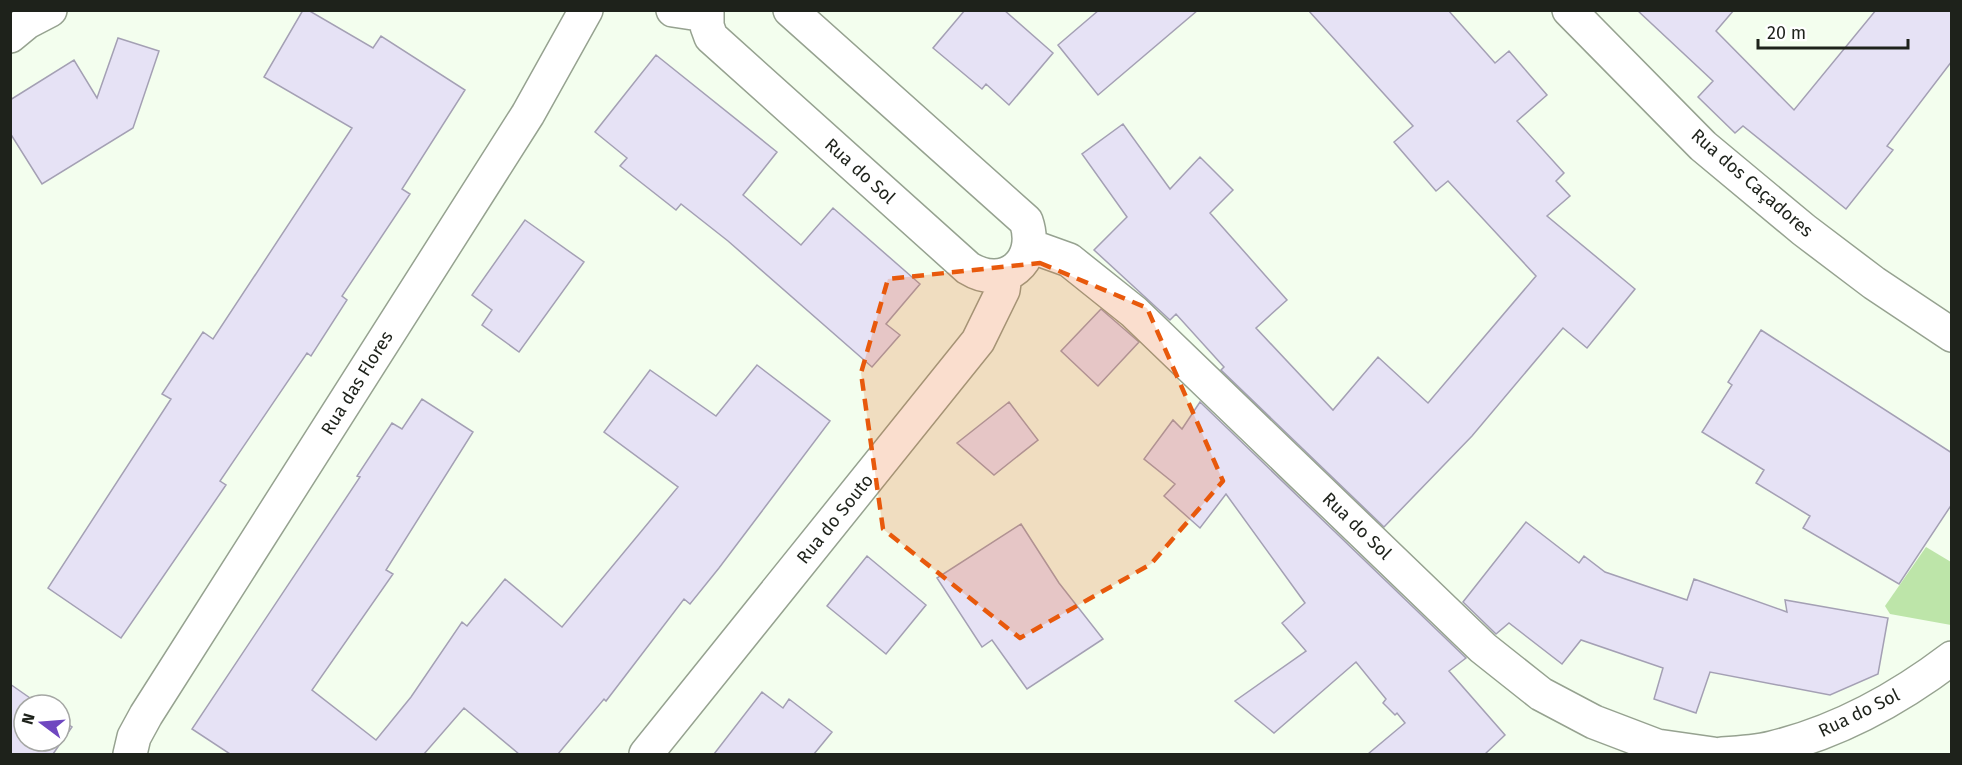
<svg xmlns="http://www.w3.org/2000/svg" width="1962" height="765" font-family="'Fira Sans',sans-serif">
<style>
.green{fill:#bde5a9}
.building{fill:#e6e2f5;stroke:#a4a0b4;stroke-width:1.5}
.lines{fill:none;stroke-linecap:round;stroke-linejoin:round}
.minor-casing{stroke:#96a290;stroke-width:36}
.minor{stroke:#fff;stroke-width:33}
.marked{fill:#e8590c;fill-opacity:0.2;stroke:#e8590c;stroke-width:4.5;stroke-dasharray:12 8;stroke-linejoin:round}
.labels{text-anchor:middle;stroke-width:4.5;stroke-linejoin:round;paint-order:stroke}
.street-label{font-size:18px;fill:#1e221b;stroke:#fff}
</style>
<rect width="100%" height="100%" fill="#f3feee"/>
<path class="green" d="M1926,547L1951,562V625L1890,614L1885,606Z"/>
<path class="building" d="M303,10H308L373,48L381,36L465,90L402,189L410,194L342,296L347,300L311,356L307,353L220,481L226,485L121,638L48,588L171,399L162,394L203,332L213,339L352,128L264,77Z
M965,10H1004L1053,53L1009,105L986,84L982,89L933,48Z
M1099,10H1198L1098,95L1058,45Z
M1308,10H1448L1495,63L1509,51L1547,95L1517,121L1564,173L1556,181L1570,196L1547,216L1635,289L1587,348L1563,328L1472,436L1384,527L1221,370L1224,367L1176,314L1170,320L1094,250L1127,217L1082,154L1123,124L1170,189L1200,157L1233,190L1210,213L1287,300L1256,328L1333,410L1378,357L1428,403L1536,276L1448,181L1436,191L1394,142L1413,126Z
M1637,10H1734L1716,31L1794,110L1876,10H1952V61L1887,146L1893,150L1846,209L1743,126L1735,133L1698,97L1713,81Z
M118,38L159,51L133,128L42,184L10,133V100L74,60L97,98Z
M656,55L777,152L743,195L801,245L833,208L920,284L886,324L900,335L872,367L728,241L681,204L676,210L620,166L627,158L595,132Z
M525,220L584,262L519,352L482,325L492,310L472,295Z
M1101,309L1139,342L1098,386L1061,351Z
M1761,330L1952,453V504L1899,584L1803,528L1810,516L1756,483L1764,470L1702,432L1732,385L1728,382Z
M757,365L830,421L719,568L690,604L684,599L606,701L604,699L558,754H519L464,708L424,754H230L192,729L360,477L357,476L392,423L402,429L422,399L473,432L386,570L393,574L312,690L376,740L411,697L462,622L467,626L505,579L562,627L678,487L604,432L650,370L716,416Z
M1009,402L1038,440L994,475L957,443Z
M1200,402L1466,658L1449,671L1505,735L1485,754H1368L1405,723L1397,713L1395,715L1383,703L1386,699L1356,662L1274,733L1235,701L1306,651L1282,623L1305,603L1226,494L1200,528L1164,496L1175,484L1144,459L1173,420L1182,429Z
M1526,522L1579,563L1584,556L1605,572L1687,600L1694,579L1787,612L1785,600L1888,618L1878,674L1830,695L1710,672L1696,713L1654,699L1663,668L1581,640L1562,664L1509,623L1496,634L1463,602Z
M1021,524L1059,583L1103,639L1027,689L992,640L982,647L937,578Z
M867,556L926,605L886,654L827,606Z
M10,684L40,705H24V741H60V719L72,727L53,754H10Z
M762,692L783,708L789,699L832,732L814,754H714Z"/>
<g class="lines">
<g class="minor-casing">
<path id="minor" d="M673,10L706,15
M707,10V26L711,37L968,268C1005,291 1040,261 1026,221L790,10
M1569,10L1703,146L1804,230L1874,283L1952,335
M10,36L27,22L50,10
M1030,246L1069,260L1134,312L1483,648L1541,694L1594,722L1657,746L1713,754
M130,754L134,737L146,715L528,114L586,10
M646,754L978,341L1003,290L1005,275
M1722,754C1739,753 1756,752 1772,748C1838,732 1898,699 1952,658"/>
</g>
<use href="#minor" class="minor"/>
</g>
<path class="marked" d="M1040,263L1147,308L1223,481L1151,564L1020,638L883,529L861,373L888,279Z"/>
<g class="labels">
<g class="street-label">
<text transform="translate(860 171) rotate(42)" y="6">Rua do Sol</text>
<text transform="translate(1752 183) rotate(41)" y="6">Rua dos Caçadores</text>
<text transform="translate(357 383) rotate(-58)" y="6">Rua das Flores</text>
<text transform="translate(835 519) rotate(-51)" y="6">Rua do Souto</text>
<text transform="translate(1357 526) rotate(44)" y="6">Rua do Sol</text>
<text transform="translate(1859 713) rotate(-26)" y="6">Rua do Sol</text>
</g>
</g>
<rect width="1962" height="765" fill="none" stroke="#1e221b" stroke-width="24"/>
<g transform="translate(42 723) rotate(286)"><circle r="28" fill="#ffffff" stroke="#a5a7a4" stroke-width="1.5"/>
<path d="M0-4.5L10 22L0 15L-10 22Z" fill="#6f47c0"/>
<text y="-9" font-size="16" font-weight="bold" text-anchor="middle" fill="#1e221b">N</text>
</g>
<path d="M1758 39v9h150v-9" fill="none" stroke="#1e221b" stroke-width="3"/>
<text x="1767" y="39" font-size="18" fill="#1e221b" stroke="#ffffff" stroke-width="4.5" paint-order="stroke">20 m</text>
</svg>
